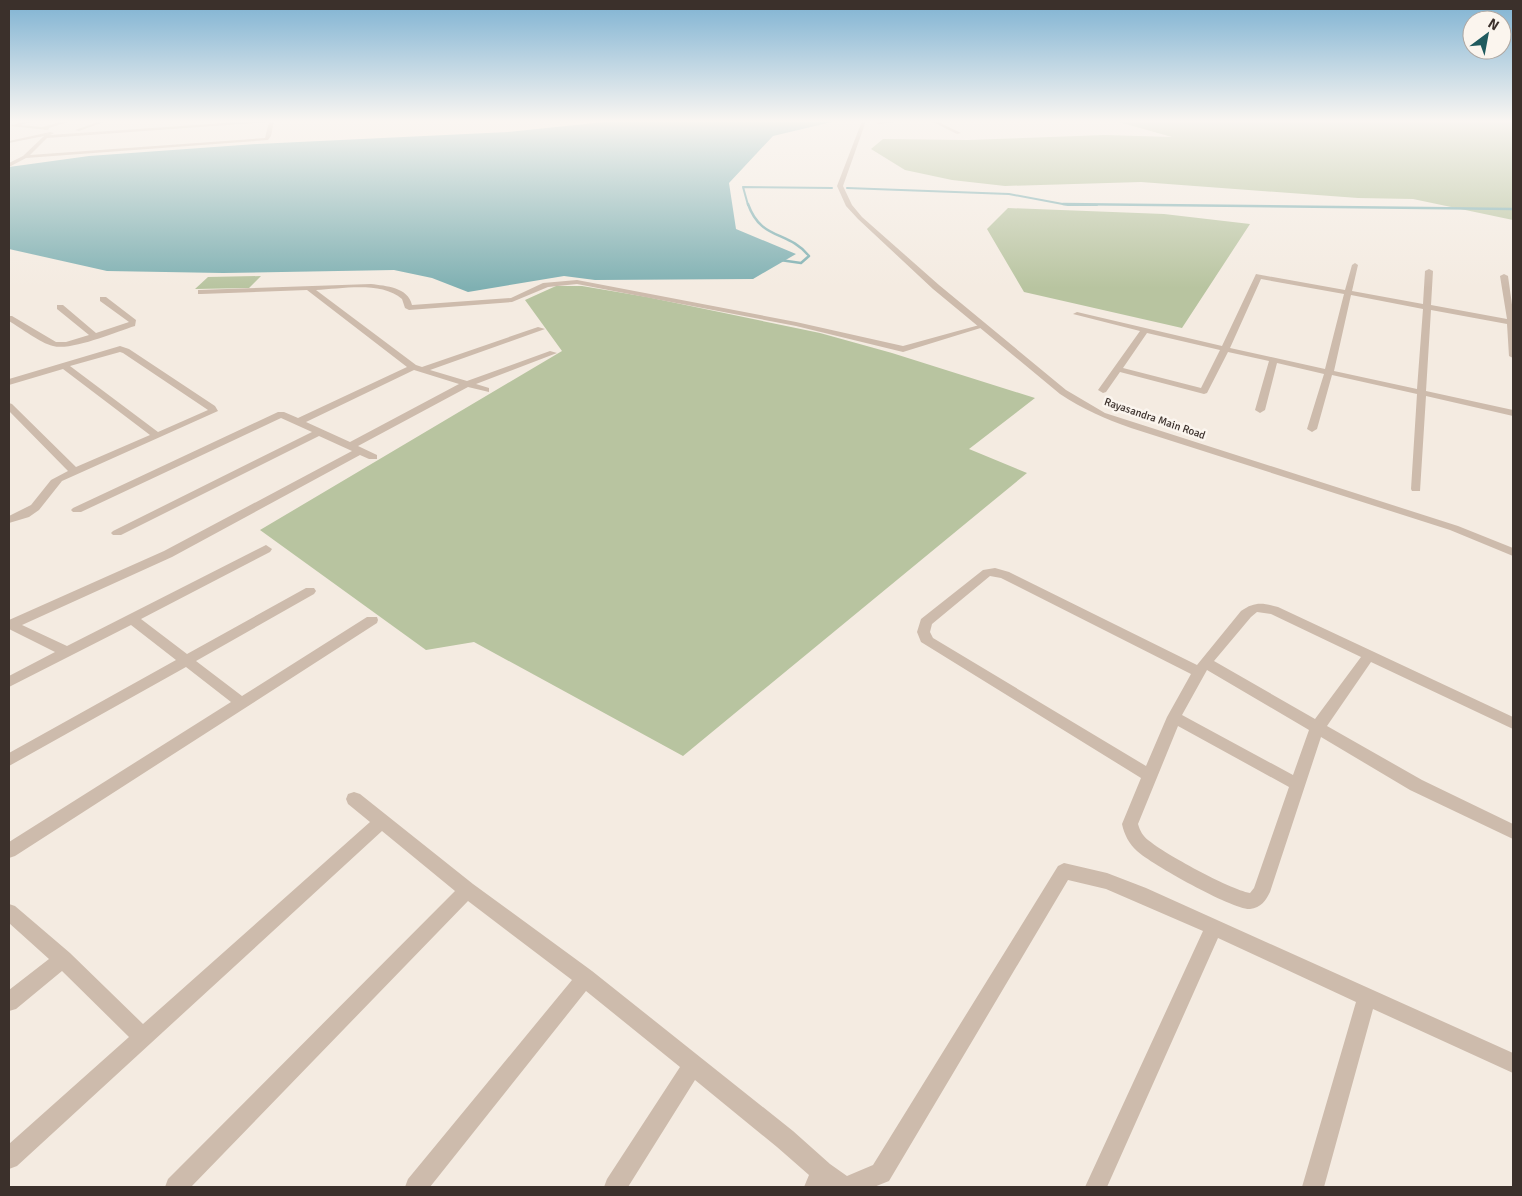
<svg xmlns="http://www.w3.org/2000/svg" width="1522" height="1196" font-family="Signika,sans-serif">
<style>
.green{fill:#b8c4a0}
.water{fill:#7fb0b2}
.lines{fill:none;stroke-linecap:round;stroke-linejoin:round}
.stream-far1{stroke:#7fb0b2;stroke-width:2}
.stream{stroke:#7fb0b2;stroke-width:2.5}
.minor{fill:#cdbbac;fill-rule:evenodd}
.tertiary{fill:#cdbbac;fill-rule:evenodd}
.labels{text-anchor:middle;stroke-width:5;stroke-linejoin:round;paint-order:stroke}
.far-street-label{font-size:11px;fill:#3b302b;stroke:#fbf5ee}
</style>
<rect width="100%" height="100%" fill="#f4ebe1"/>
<path class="green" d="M1115,121H1513V220L1413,199L1358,198L1141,182L1005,186L952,180L905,170L871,149L883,139L968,140L1105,135L1172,137Z
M1008,208L1164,214L1250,224L1182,328L1024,292L987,229Z
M261,276L249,288L195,289L208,277Z
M556,286H582L647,297L820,333L892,353L1035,398L969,449L1027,473L683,756L474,642L426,650L260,530L562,351L525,300Z"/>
<path class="water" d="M614,121H836L773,136L729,183L736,229L796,254L753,279L595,280L564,276L468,292L432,278L394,270L223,273L107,271L9,249V167L89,156L257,144L508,132Z"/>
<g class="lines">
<path class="stream-far1" d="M847,188L1009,194L1068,205H1097
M748,205L743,187L832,188"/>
<path class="stream" d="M748,204C761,241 788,230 809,256L801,263L780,260
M1063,204L1513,209"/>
<path class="minor" d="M27,121H34L20,125L42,127L65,121H71L49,128L48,130L9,126Z
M101,121H107L79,131L75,130Z
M253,121H274L271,136L268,140L26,158L9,167V163L23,156L44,136L9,143V141L50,132L54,133L50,135ZM269,122L265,138L30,155L47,138Z
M888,121H902L879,124L877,123Z
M931,121H936L961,133L957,134Z
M1355,263L1358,265L1352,291L1423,304L1425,271L1429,269L1433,271L1431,305L1507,319L1500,276L1504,274L1508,276L1513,312V358L1509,356L1507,324L1431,310L1426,391L1513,410V416L1426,396L1420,491H1412L1411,489L1417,394L1332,375L1317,429L1312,432L1307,429L1324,374L1277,363L1265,410L1260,413L1255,410L1269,361L1228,352L1207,393L1204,394L1120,372L1106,392L1103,393L1098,390L1140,331L1073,314L1077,312L1222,346L1256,274L1345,290L1352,265ZM1261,279L1344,294L1325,369L1230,348ZM1351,295L1423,309L1417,389L1334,371ZM1147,333L1220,350L1201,388L1123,368Z
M577,280L796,322L903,346L983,324L987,326L903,352L796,326L577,284L548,287L512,302L409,310L405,308L402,299C381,281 342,289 316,290L416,365L422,367L538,327L545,329L430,370L467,381L550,351L557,353L476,384L489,388V392L468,387L358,446L377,455V459H369L360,455L172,557L22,625L67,646L266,545L272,549L270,552L141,619L187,654L306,588H314L316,591L314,594L196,661L242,696L367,617H377L378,620L377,623L15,856L9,858V842L231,702L186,667L9,766V753L176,660L131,625L9,687V676L55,652L9,629V620L164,551L352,451L319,436L121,535H113L111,533L113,531L312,432L281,418L81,512H73L71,510L73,508L278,412H284L298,418L407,367L307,290L201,294H198V290L371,284C386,286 408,287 412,305L511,298L543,283ZM414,370L459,384L350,442L306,422Z
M100,297H106L136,320L135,326C115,332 72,351 53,346C40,343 21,328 9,321V316H12L56,342H66L89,335L57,309V305H63L96,333L129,322L100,301Z
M120,346L129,349L215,406L218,411L62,481L39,510L29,517L9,523V516L31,505L51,480L68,471L9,411V403L12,404L76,467L150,435L63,369L9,385V379ZM120,352L123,353L208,410L158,432L70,366Z
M995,568L1009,572L1197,665L1241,611C1255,601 1263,603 1278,607L1513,717V729L1371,662L1327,726L1422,780L1513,824V839L1410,790L1321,737L1270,892C1266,900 1261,908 1250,909C1233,910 1151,864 1137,851C1129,844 1124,834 1122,824L1141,778L921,642L917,632L921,619L983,570ZM990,576L1001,578L1191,674L1167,717L1146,766L933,638L930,632L932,624ZM1257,612L1271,614L1361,657L1315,719L1214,661L1251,617ZM1207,670L1309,730L1293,775L1182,715ZM1178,726L1289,787L1254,888L1250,893C1229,889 1165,854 1148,840C1143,836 1140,831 1138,824Z
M354,792L360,794L473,884L592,971L793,1131L830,1164L847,1176L873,1165L1058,866L1064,863L1107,873L1146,888L1513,1053V1073L1373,1009L1324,1187H1302L1356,1002L1218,938L1107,1187H1085L1203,931L1106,889L1068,880L889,1181L874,1187H804L809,1175L777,1147L695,1080L628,1187H604L607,1179L680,1067L586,991L430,1187H405L408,1179L572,980L468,901L191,1187H165L168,1179L455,891L382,831L17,1166L9,1169V1144L129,1037L62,971L16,1009L9,1011V990L49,959L9,923V904L15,906L70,953L143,1024L370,822L348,804L346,799L348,794Z"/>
<path class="tertiary" d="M862,121H866L843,186L852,205L862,217L939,285L1066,390L1105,413L1458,526L1513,548V556L1450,530L1131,428C1105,419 1083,409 1060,394L933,289L858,219L846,206L837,186Z"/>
</g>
<linearGradient id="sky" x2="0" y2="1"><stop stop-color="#7eb2d2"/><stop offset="0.42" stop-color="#faf6f2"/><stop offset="1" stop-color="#faf6f2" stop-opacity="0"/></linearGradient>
<rect width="1522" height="288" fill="url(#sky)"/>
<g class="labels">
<g class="far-street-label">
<text transform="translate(1155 418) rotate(19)" y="4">Rayasandra Main Road</text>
</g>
</g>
<rect width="1522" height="1196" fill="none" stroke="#3b302b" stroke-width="20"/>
<g transform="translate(1487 35) rotate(32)"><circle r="24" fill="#fbf5ee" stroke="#aea6a0"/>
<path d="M0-4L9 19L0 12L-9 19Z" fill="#1f5a5e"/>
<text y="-8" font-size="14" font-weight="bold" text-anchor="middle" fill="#3b302b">N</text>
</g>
</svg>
